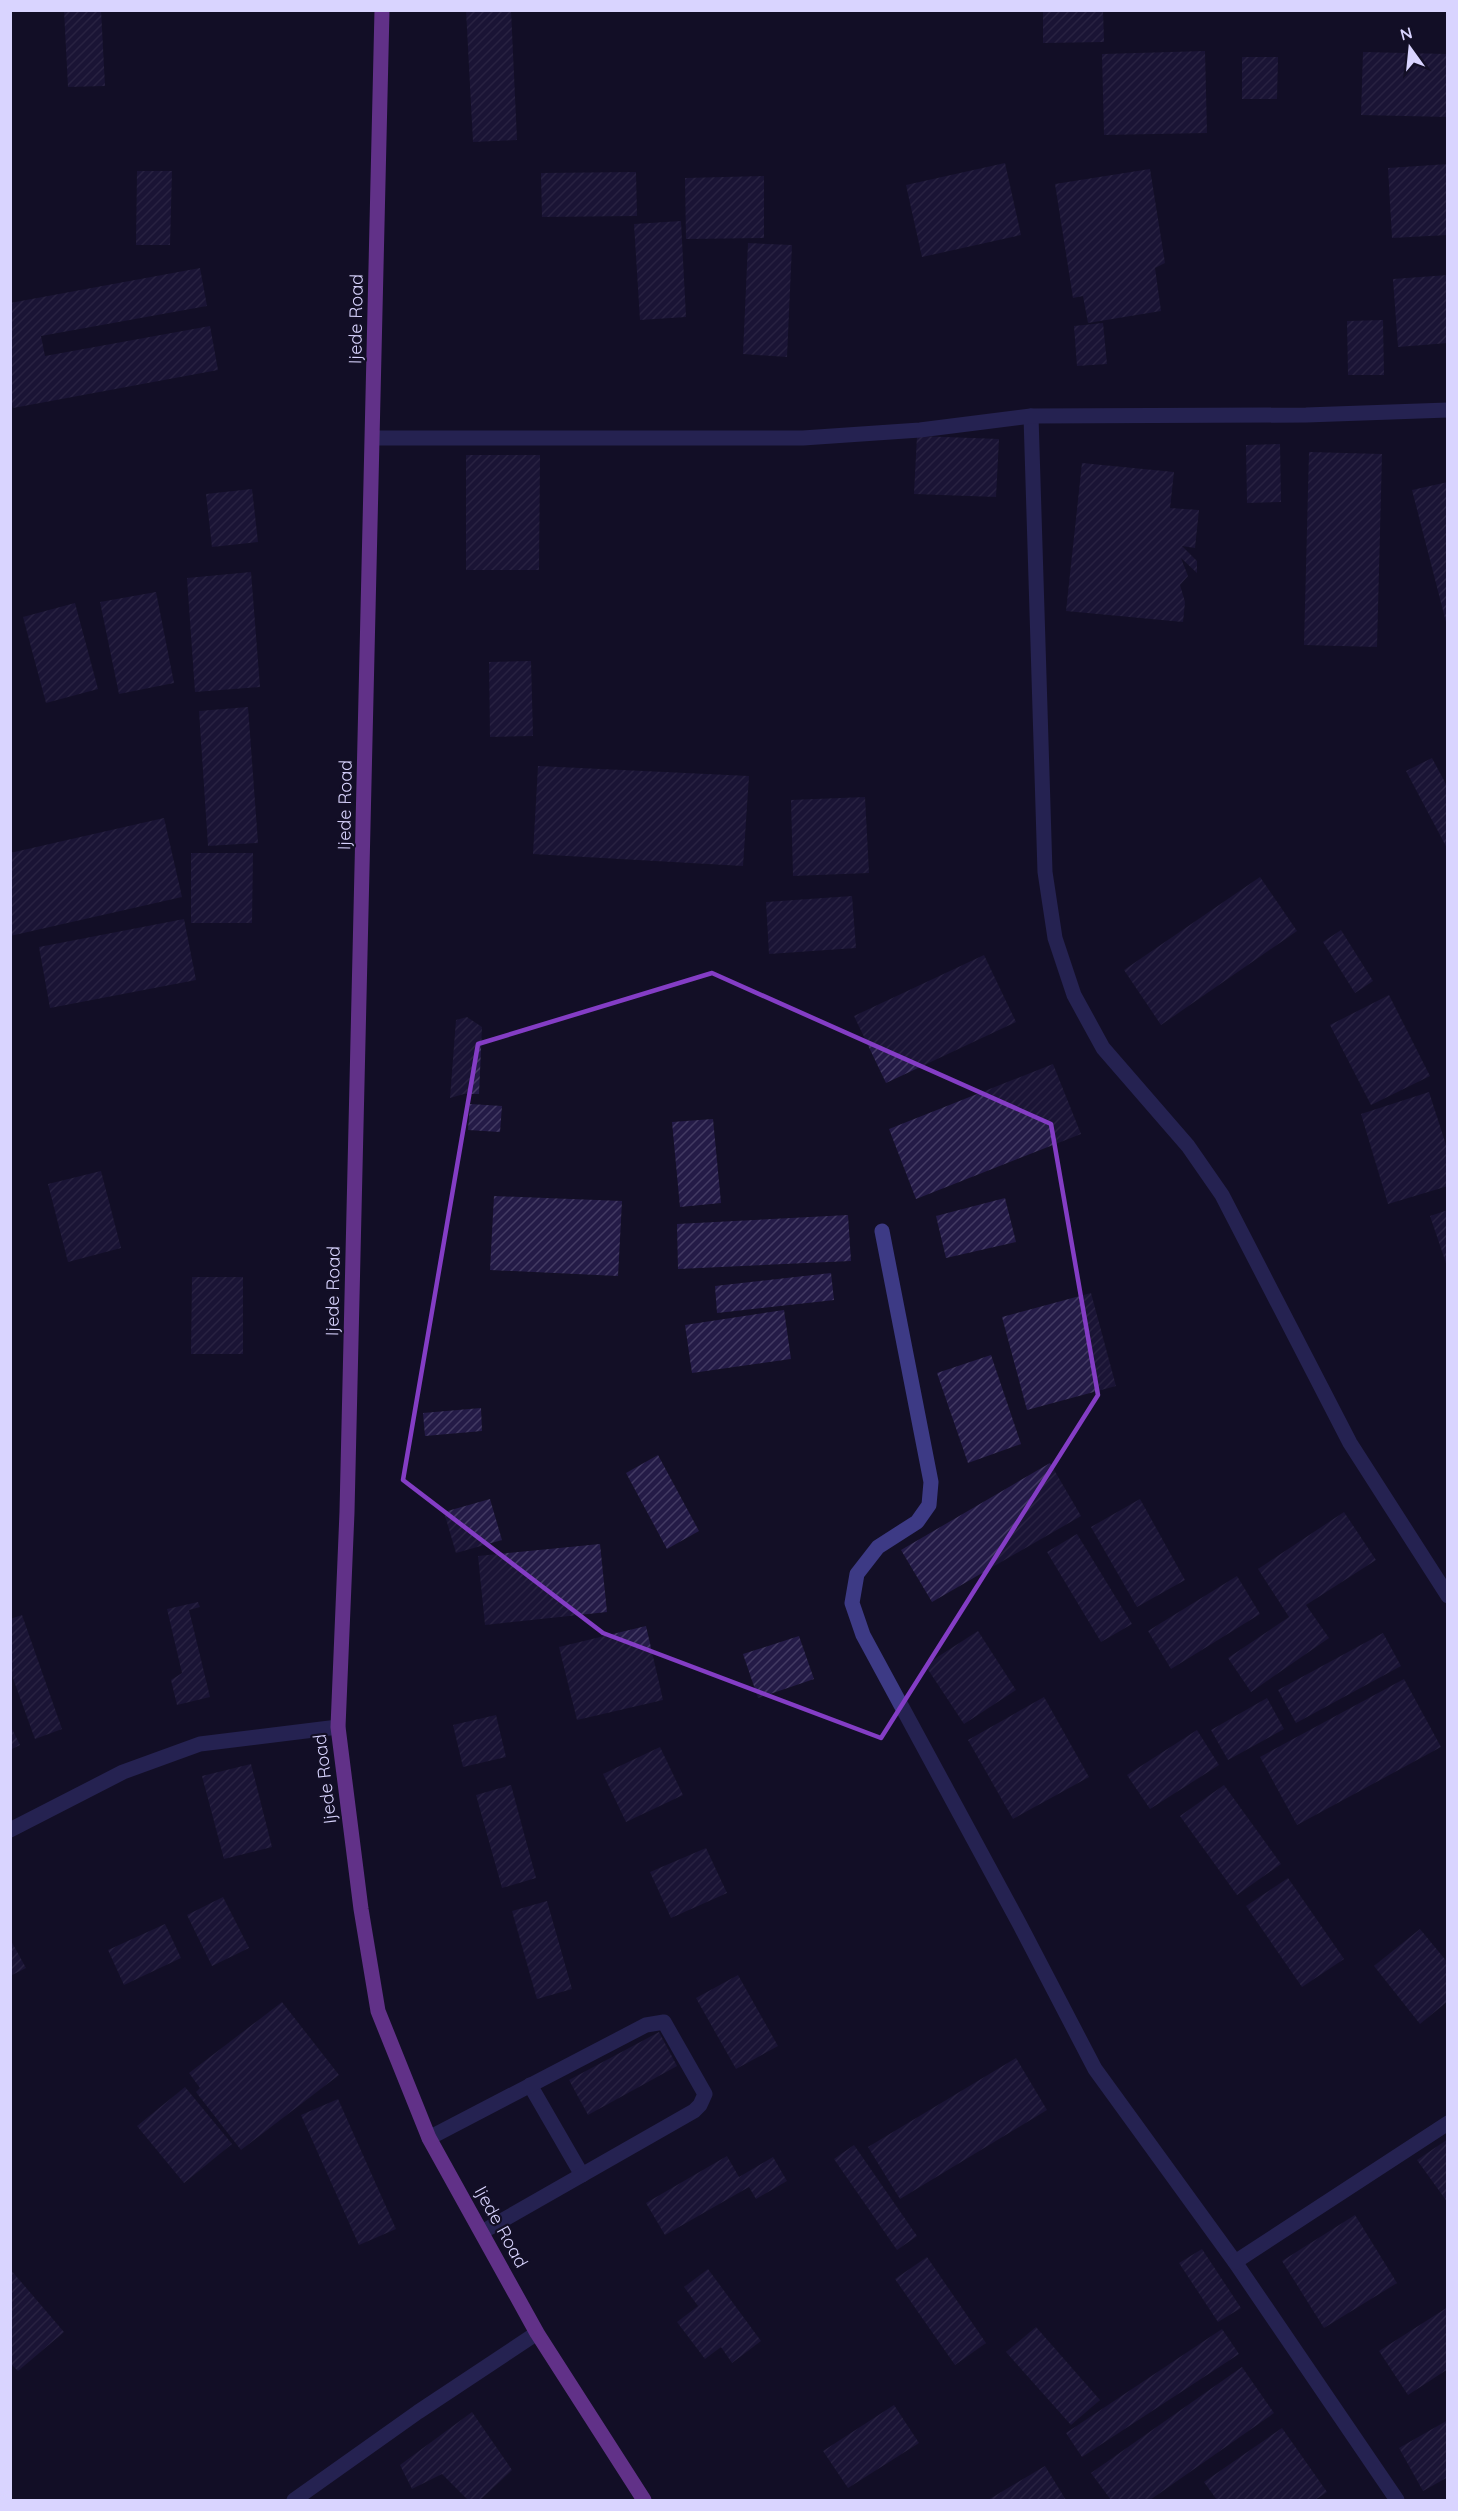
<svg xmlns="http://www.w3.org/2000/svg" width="1458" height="2511" font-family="Quicksand,sans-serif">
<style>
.building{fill:url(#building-hatch)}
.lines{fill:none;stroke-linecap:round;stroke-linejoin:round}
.minor{stroke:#3d3a85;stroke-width:15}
.major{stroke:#c25bff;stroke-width:15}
.marked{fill:none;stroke:#843dc5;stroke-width:4.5;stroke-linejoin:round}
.labels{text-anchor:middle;stroke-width:4.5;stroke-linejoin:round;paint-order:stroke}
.street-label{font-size:18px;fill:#d9d4ff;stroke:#130f26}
</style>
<defs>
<pattern id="building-hatch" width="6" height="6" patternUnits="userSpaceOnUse" patternTransform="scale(1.5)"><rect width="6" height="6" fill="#241b47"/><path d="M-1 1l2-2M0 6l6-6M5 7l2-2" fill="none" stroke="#433b63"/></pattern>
</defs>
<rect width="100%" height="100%" fill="#130f26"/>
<g class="building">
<polygon points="64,10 101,10 105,86 68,87"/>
<polygon points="466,10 511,10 517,140 473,142"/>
<polygon points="1043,10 1103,10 1104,42 1043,43"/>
<polygon points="1205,51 1207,133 1104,135 1102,54"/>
<polygon points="1363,52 1448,54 1448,117 1361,115"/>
<polygon points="1242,57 1278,57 1277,99 1242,99"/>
<polygon points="1005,163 1021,235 922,257 906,185"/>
<polygon points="1448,164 1448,235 1392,238 1388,168"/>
<polygon points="1150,169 1165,263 1155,268 1161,311 1088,323 1083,296 1073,298 1055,184"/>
<polygon points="137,171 172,171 170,245 136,245"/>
<polygon points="636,172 637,216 542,217 541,173"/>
<polygon points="764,176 764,238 686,239 685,178"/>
<polygon points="681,221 686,317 640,320 634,224"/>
<polygon points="748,243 792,245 787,357 743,354"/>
<polygon points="200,268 207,306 41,336 45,356 210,326 218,370 13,408 10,397 10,303"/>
<polygon points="1448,275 1448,343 1398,347 1393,279"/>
<polygon points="1383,320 1384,375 1348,375 1347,321"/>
<polygon points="1103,323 1107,364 1077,366 1074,326"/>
<polygon points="917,436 999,439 996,497 914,494"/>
<polygon points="1280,444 1281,502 1247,503 1246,445"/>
<polygon points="1309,452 1382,454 1377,647 1304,645"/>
<polygon points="466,455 540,455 539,570 466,570"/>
<polygon points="1082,463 1174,472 1170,508 1199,510 1195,548 1182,546 1197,561 1197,573 1181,558 1188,576 1180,585 1185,602 1183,622 1066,611"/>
<polygon points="1448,482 1448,626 1447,626 1412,490"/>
<polygon points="252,489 258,542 212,547 206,494"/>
<polygon points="251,572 260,687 195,692 187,578"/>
<polygon points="156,592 174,683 119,694 100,602"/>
<polygon points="75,603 98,689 46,703 23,617"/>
<polygon points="531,661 533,736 490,737 489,662"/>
<polygon points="248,707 258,843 208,846 199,711"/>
<polygon points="1432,758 1448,788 1448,850 1406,771"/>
<polygon points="538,766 749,776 743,866 533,854"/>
<polygon points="865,797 869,873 793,876 791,800"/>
<polygon points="164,818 182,897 10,936 10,853"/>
<polygon points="191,853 253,853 252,923 191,923"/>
<polygon points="1260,877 1297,931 1161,1025 1124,970"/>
<polygon points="852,896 856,948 769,954 766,902"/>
<polygon points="184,919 196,980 50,1008 39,947"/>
<polygon points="1341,930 1373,981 1355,993 1323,942"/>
<polygon points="984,955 1016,1022 886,1083 854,1016"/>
<polygon points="1389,995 1430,1076 1371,1105 1330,1025"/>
<polygon points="467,1017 482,1027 479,1094 464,1094 450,1098 456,1020"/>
<polygon points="1053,1064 1081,1134 916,1199 889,1129"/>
<polygon points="1429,1092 1448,1151 1448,1186 1388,1204 1361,1114"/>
<polygon points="470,1104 502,1106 500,1132 468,1130"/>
<polygon points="713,1119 721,1203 680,1207 672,1122"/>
<polygon points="101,1171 121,1248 68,1262 48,1184"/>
<polygon points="494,1196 622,1201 618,1276 490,1270"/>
<polygon points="1005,1198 1016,1242 946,1258 936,1216"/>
<polygon points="1448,1210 1448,1266 1447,1266 1430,1216"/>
<polygon points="848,1215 851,1261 678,1269 677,1224"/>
<polygon points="831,1273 834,1300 717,1313 715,1286"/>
<polygon points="192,1277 243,1277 243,1354 191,1354"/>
<polygon points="1091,1293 1116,1386 1027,1410 1002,1317"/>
<polygon points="784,1310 791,1359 692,1373 685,1325"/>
<polygon points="991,1355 1021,1444 968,1463 937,1373"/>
<polygon points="481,1408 482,1431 425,1436 423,1413"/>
<polygon points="658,1455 699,1531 667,1549 626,1473"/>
<polygon points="1050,1463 1081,1516 932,1602 901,1550"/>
<polygon points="490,1499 502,1540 456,1553 444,1512"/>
<polygon points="1140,1499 1185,1580 1137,1607 1091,1527"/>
<polygon points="1344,1512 1376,1560 1306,1605 1329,1638 1251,1692 1228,1658 1289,1617 1258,1569"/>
<polygon points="1077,1534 1132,1624 1101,1642 1047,1552"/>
<polygon points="600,1544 607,1612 485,1625 478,1556"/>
<polygon points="1237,1576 1260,1614 1171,1669 1148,1631"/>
<polygon points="198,1602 200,1607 189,1610 210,1697 177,1705 171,1680 182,1673 167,1609"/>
<polygon points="22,1615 62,1729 35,1739 10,1670 10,1619"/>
<polygon points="646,1626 663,1700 577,1720 559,1647"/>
<polygon points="978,1631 1016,1690 964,1724 925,1665"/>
<polygon points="1383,1633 1401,1666 1296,1723 1278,1690"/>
<polygon points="799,1636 814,1679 758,1698 743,1654"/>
<polygon points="1404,1679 1441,1747 1297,1825 1260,1757"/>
<polygon points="1044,1697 1089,1777 1013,1819 968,1740"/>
<polygon points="1267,1698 1284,1729 1228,1760 1211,1730"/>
<polygon points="496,1715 506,1757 463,1767 453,1725"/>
<polygon points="10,1725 20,1745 10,1750"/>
<polygon points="1197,1730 1219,1765 1150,1809 1127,1775"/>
<polygon points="660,1747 683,1795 626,1822 603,1774"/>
<polygon points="251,1764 272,1847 224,1859 202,1776"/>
<polygon points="511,1785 536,1878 502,1888 476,1795"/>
<polygon points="1224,1785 1281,1864 1237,1895 1180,1816"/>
<polygon points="706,1848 727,1893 671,1918 650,1872"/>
<polygon points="1288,1878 1344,1959 1302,1987 1246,1906"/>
<polygon points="223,1897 249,1948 212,1966 187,1915"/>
<polygon points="547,1901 572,1989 537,1999 512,1911"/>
<polygon points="165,1924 181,1958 124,1985 108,1950"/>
<polygon points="1420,1929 1448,1963 1448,2001 1420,2024 1374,1966"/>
<polygon points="10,1939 26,1968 10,1976"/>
<polygon points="738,1975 778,2046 736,2069 696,1998"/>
<polygon points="282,2002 339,2075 241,2150 196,2092 200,2088 189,2073"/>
<polygon points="659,2032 677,2066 588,2115 569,2080"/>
<polygon points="1016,2058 1047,2110 900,2199 868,2147"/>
<polygon points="185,2087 232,2144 184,2183 137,2126"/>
<polygon points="338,2099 396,2229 359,2245 301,2115"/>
<polygon points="1448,2139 1448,2203 1417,2160"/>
<polygon points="854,2145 917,2236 897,2250 834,2159"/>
<polygon points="727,2156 739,2177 773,2157 787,2181 756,2199 749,2187 665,2235 646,2203"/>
<polygon points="1355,2215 1397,2283 1324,2328 1282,2261"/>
<polygon points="1202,2249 1241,2308 1218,2322 1179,2263"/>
<polygon points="927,2257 986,2343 955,2365 895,2279"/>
<polygon points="10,2269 64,2332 18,2371 10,2363"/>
<polygon points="708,2269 761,2341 732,2363 721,2347 705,2359 677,2322 698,2306 684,2287"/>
<polygon points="1448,2307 1448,2369 1408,2395 1379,2351"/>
<polygon points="1036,2327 1100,2400 1071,2425 1006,2352"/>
<polygon points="1222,2329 1239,2354 1082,2457 1066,2433"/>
<polygon points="1242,2367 1274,2413 1150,2500 1111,2500 1091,2473"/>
<polygon points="894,2405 919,2443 848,2488 823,2451"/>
<polygon points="472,2412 512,2470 480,2500 468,2500 442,2474 412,2489 400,2465"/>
<polygon points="1448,2420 1448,2477 1423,2491 1399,2448"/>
<polygon points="1282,2428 1327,2492 1315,2500 1217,2500 1204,2482"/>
<polygon points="1045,2466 1066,2500 988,2500"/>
</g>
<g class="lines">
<g class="minor">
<polyline points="1031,416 1045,872 1055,938 1074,995 1103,1048 1188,1146 1222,1195 1350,1443 1448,1596"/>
<polyline points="373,438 803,438 920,430 1031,416 1306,415 1448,410"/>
<polyline points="882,1231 931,1482 929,1505 917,1522 878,1547 857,1574 852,1603 863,1635 1020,1925 1095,2069 1235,2262 1397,2500"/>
<polyline points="10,1830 123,1772 200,1744 338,1727"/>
<polyline points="530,2085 582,2175"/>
<polyline points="429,2138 646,2025 664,2022 705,2094 700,2105 694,2111 482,2232"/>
<polyline points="1235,2262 1448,2123"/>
<polyline points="294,2500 418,2412 537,2333"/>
</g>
<polyline class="major" points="382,10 347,1512 338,1727 361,1909 378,2011 429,2138 537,2333 644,2500"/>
</g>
<path d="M0 0H1458V2511H0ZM712 973 1051 1124 1098 1395 881 1738 603 1633 403 1480 478 1044Z" fill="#130f26" fill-opacity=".55" fill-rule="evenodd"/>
<path class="marked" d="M712 973 1051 1124 1098 1395 881 1738 603 1633 403 1480 478 1044Z"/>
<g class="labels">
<g class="street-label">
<text transform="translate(356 319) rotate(-89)" y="6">Ijede Road</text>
<text transform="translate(345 805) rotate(-89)" y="6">Ijede Road</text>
<text transform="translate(333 1291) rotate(-89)" y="6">Ijede Road</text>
<text transform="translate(325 1779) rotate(-97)" y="6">Ijede Road</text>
<text transform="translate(501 2227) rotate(61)" y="6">Ijede Road</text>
</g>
</g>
<rect width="1458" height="2511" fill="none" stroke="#d9d4ff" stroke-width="24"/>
<g transform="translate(1410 48) rotate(345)" stroke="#130f26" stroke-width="4.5" paint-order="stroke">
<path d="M0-4.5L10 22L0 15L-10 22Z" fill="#d9d4ff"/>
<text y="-9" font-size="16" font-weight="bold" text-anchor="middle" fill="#d9d4ff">N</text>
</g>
</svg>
